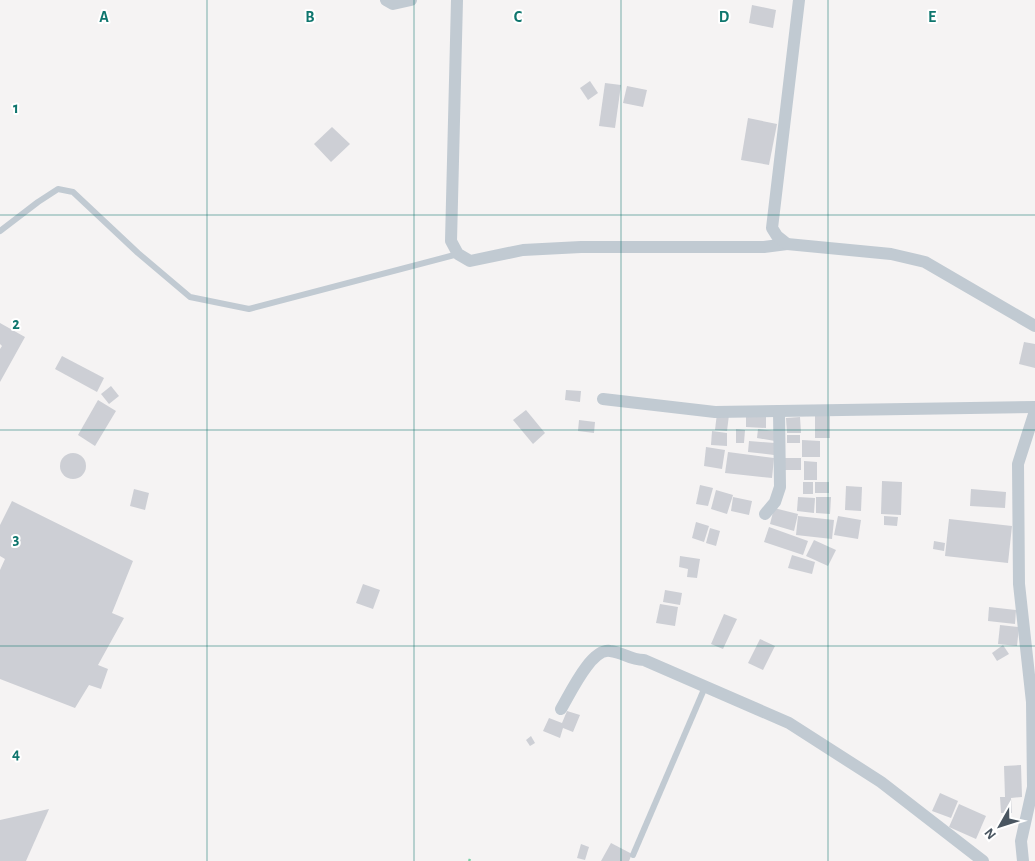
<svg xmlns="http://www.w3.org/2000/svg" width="1035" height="861" font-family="'Alegreya Sans',sans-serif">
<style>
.building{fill:#cdcfd5}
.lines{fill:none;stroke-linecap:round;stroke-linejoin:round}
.path{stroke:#7ad0a6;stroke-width:2.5;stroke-dasharray:4 2.5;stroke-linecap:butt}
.service{stroke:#c1cad2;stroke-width:6}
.minor{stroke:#c1cad2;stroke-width:12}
.grid{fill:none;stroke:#0f766e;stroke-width:1;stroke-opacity:0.55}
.grid-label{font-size:16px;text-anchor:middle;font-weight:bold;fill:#0f766e;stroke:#fff;stroke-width:4;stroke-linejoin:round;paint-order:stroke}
</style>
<rect width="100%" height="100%" fill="#f5f3f3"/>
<g class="building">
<polygon points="752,5 776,10 773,28 749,23"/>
<polygon points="590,81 598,93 588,100 580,88"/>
<polygon points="605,83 621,85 615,128 599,126"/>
<polygon points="627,86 647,90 643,107 623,103"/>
<polygon points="748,118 777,124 769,165 741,160"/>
<polygon points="332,127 350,144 331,162 314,144"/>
<polygon points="0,323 25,337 0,382 0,349 2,346 0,344"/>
<polygon points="1024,342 1035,344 1035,368 1019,364"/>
<polygon points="62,356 104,378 97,392 55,369"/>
<polygon points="111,386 119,396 109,404 101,394"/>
<polygon points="566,390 581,391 580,402 565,400"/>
<polygon points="98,400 116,411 95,446 78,435"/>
<polygon points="526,410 545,433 533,444 513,420"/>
<polygon points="717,413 729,415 727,431 715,430"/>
<polygon points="746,415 766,416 766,428 746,427"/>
<rect x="815" y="416" width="15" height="22"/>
<polygon points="800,417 801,433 787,433 786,418"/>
<polygon points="579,420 595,422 594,433 578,431"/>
<polygon points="736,429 745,430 744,443 736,443"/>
<polygon points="758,429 776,431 775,441 757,438"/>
<polygon points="712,431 727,433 727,446 711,445"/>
<rect x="787" y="435" width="13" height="8"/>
<polygon points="802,440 820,441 820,457 802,457"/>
<polygon points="749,441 775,443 774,455 748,452"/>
<polygon points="706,447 725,450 722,469 704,466"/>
<polygon points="728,452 774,458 772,478 725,473"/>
<circle cx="73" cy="466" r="13"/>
<rect x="784" y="458" width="17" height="12"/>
<polygon points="804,461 817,462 817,480 804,480"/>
<polygon points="882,481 902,482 901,515 881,514"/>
<rect x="803" y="482" width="10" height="12"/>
<rect x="815" y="482" width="14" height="11"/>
<polygon points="700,485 713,488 708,506 696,504"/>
<polygon points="846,486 862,487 861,511 845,510"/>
<polygon points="134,489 149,493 145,510 130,506"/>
<polygon points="971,489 1006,492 1005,508 970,506"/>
<polygon points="716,490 733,495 727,514 711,509"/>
<polygon points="733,497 752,501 749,515 731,511"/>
<polygon points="798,497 815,498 814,513 797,511"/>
<polygon points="816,497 831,497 830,514 816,513"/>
<polygon points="12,501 133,561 112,613 124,618 98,665 108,669 101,689 89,685 75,708 0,679 0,570 5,559 0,556 0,525"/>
<polygon points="774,508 798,514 794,531 770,524"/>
<polygon points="798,516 834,520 832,539 796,535"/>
<polygon points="838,516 861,520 858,539 834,535"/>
<polygon points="884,516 898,517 897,526 884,525"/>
<polygon points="949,519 1012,526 1008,563 945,556"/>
<polygon points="696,522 709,526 704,542 692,538"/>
<polygon points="769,527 808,541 803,555 764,542"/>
<polygon points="710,528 720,531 716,546 706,543"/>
<polygon points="814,540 836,550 828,566 806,556"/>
<polygon points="934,541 945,543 944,551 933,549"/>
<polygon points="792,555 815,562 812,574 788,568"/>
<polygon points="680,556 700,559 697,578 687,577 688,569 679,567"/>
<polygon points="363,584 380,590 373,609 356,603"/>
<polygon points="665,590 682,593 680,605 663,602"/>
<polygon points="660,604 678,607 675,626 656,623"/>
<polygon points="989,607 1016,610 1015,624 988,621"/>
<polygon points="724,614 737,619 723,649 711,644"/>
<polygon points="1000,625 1019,627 1017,646 998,644"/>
<polygon points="760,639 775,646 763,670 748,663"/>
<polygon points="1003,645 1009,654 997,661 992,653"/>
<polygon points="567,711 580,715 573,732 563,728 560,738 543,731 549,718 562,723"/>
<polygon points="531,736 535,743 530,746 526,740"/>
<polygon points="1021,765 1022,797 1011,798 1012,813 1001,813 1000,797 1005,797 1004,766"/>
<polygon points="940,793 958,801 951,818 932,811"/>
<polygon points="959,804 986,816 976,839 949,827"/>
<polygon points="49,809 26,861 0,861 0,820"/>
<polygon points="611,843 632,854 629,861 601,861"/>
<polygon points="581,844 589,847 585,860 577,858"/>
</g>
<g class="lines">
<polyline class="path" points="469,861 470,859"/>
<g class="service">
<polyline points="0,231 38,202 58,189 73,192 138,253 190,297 249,309 458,254"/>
<polyline points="633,855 705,687"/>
</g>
<g class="minor">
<polyline points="386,0 393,4 411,0"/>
<polyline points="457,0 451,241 458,254 470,261 523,250 581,247 764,247 787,244"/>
<polyline points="799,0 772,228 777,236 787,244 891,254 925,262 1035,326"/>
<polyline points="603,399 715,412 1035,407"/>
<polyline points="765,514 775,502 780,487 779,411"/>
<path d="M561 709C570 694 591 648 610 651 623 652 629 660 644 660L789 723 881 782 983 861"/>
<polyline points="1023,861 1021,841 1033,787 1032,702 1019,584 1018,464 1035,411"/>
</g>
</g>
<path class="grid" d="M207 0V861M414 0V861M621 0V861M828 0V861M0 215H1035M0 430H1035M0 646H1035"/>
<g class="grid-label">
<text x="104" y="22">A</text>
<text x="310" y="22">B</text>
<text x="518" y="22">C</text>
<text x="724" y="22">D</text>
<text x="932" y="22">E</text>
<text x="16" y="113">1</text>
<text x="16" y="329">2</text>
<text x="16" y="544">3</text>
<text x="16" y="759">4</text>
</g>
<g transform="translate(1000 826) rotate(231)" stroke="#ffffff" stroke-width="4" paint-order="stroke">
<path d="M0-4L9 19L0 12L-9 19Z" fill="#4a5661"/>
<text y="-8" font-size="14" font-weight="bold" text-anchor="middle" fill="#4a5661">N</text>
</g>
</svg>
